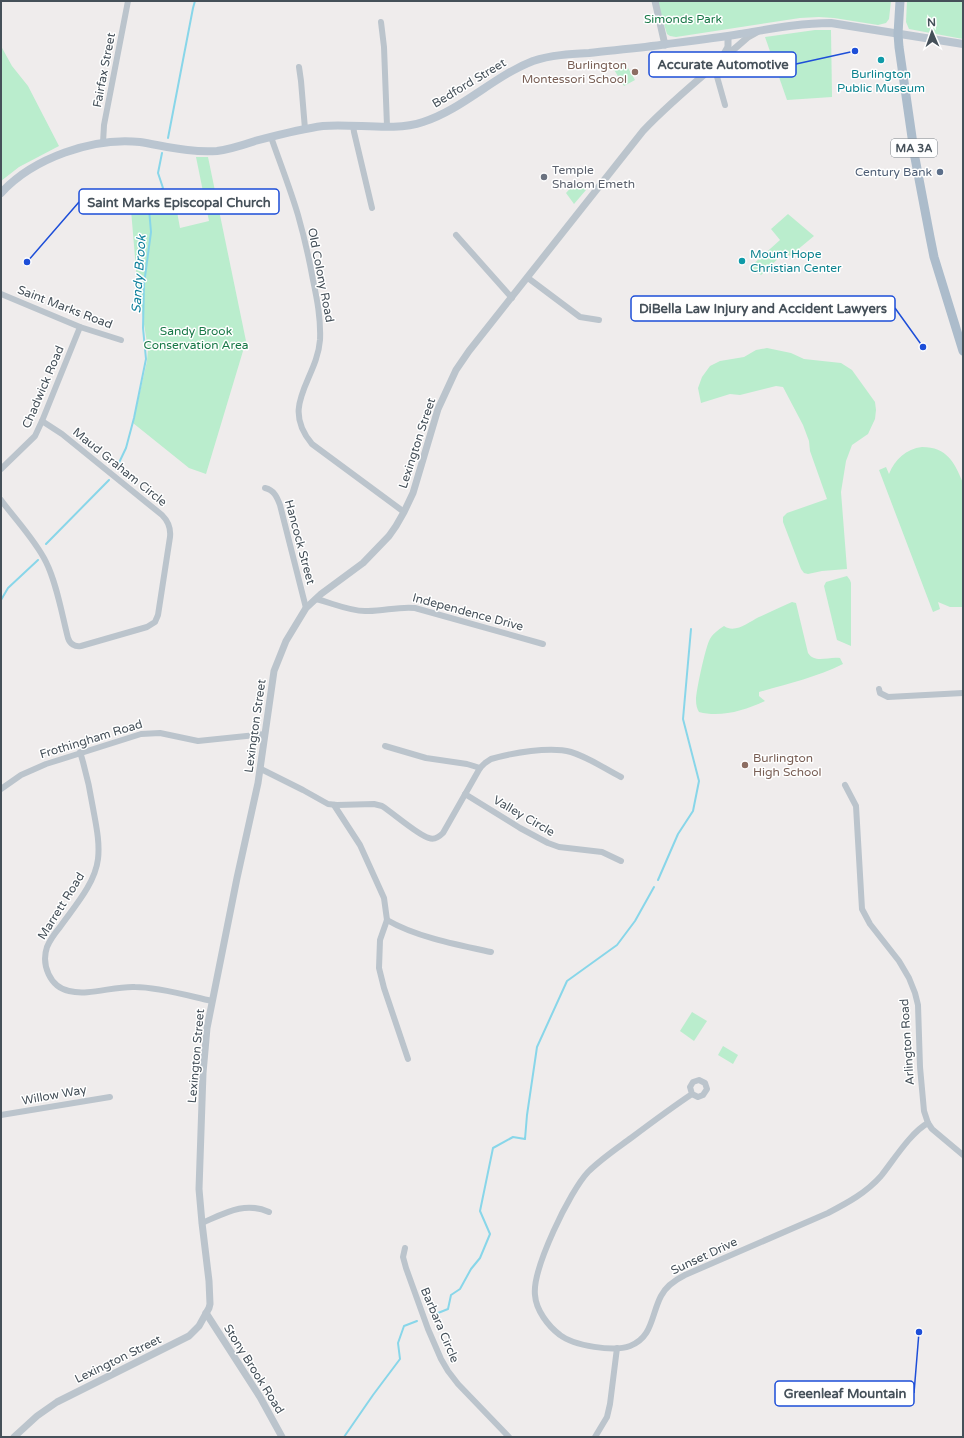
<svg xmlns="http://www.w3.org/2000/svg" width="964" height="1438" font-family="'Varela Round',sans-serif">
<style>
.green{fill:#baedcd}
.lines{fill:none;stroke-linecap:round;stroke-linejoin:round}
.stream{stroke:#88d6e9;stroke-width:2}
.minor{stroke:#bbc4cc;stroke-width:6}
.tertiary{stroke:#bbc4cc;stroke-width:7}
.secondary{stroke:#bac5d0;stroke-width:8}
.primary{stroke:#acbccb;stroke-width:9}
.culture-dot{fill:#0f9aa8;stroke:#fff;stroke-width:1.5}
.education-dot{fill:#8d6e63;stroke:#fff;stroke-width:1.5}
.service-dot{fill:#5c6f8a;stroke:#fff;stroke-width:1.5}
.worship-dot{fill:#6b7280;stroke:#fff;stroke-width:1.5}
.labels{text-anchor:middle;stroke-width:3;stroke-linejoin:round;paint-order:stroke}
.shield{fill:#fff;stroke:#7d848b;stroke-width:1}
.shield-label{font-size:11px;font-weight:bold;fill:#455059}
.park-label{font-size:12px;fill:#187847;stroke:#fff}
.education-label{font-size:12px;fill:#785e54;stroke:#fff;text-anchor:end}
.street-label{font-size:12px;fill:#455059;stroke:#fff}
.culture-label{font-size:12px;fill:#0d838f;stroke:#fff}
.worship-label{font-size:12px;fill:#5b616d;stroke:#fff;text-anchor:start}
.service-label{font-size:12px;fill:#4e5e75;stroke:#fff;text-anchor:end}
.water-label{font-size:13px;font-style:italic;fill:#0f809c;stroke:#fff}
.leader{fill:none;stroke:#1d4ed8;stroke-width:1.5}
.callout-dot{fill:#1d4ed8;stroke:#fff;stroke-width:1.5}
.callout{fill:#fff;stroke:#1d4ed8;stroke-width:1.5}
.callout-label{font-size:13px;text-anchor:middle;font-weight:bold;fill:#455059}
</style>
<rect width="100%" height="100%" fill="#efecec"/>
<g class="green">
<polygon points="657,1 891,1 889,19 886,23 878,25 834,18 819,17 800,18 676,37 670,36 667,34"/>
<polygon points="907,1 963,1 963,39 909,29 906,22"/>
<polygon points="815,30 831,30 832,97 787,100 765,37"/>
<polygon points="1,46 12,66 28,86 59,146 19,167 1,181"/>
<polygon points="624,61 635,80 624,86 613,68"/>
<polygon points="196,157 208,157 246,341 206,474 189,468 133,423 147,361 148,349 137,281 130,198 173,190 180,228 209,221"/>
<polygon points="577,181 586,190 574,204 566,193"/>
<polygon points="788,214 814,236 790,256 785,252 761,275 750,267 780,240 771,229"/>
<polygon points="767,348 791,353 804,359 841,363 852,370 875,402 876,410 875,419 868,434 852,445 846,461 841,492 847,569 822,571 808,574 804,573 801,569 783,522 783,517 787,513 827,499 810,451 809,441 803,425 783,387 776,386 740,395 730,394 701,403 698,388 702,377 710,366 720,361 744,357 756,350"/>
<path d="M922 447C947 447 955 463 963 483V607H950L938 602 940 609 933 612 879 470 886 467 889 474C895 459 906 449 922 447Z"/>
<polygon points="847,576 850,580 851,583 851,646 837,640 824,586 826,582"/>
<path d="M792 602 796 603 808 653C815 664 829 656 840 658L843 664C817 677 787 684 759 692V696L765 701C745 710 721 718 699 712 697 709 696 705 696 700 696 691 705 650 709 641 712 634 718 630 724 626 735 634 749 622 759 617 770 612 781 607 792 602Z"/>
<polygon points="692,1012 707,1021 694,1041 680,1031"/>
<polygon points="723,1046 738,1055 733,1064 718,1055"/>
</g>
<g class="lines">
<g class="stream">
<polyline points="168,138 193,8 195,1"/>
<polyline points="116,469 126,448 134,418 146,359 143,328 144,284 151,232 149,209 151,198 163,188 158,173 162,153"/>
<polyline points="46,544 109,480"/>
<polyline points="1,600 8,588 38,560"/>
<polyline points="658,880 678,834 693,811 699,781 683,719 691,629"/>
<polyline points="433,1315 448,1309 451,1295 460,1289 471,1269 480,1258 490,1234 480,1211 493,1148 513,1137 525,1139 527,1115 537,1047 567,981 617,945 635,921 654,887"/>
<polyline points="344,1437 373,1395 400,1359 398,1343 404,1326 417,1321"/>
</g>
<g class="minor">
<polyline points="381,22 384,47 387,126"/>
<polyline points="714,66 725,105"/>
<polyline points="299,67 301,81 305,129"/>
<polyline points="353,125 354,132 372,208"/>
<path d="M271 137C280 163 290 188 298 215 304 236 309 258 313 280 317 299 321 319 320 340 317 380 279 405 312 444L404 512"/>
<polyline points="103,143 104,125 128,1"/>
<polyline points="456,235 512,298"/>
<polyline points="528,278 580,317 599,320"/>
<polyline points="1,294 80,327 121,340"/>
<polyline points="1,469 35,436 42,421 80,327"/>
<path d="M265 488C274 490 277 497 280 505L306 608"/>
<path d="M1 500C15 519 36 541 46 562 57 584 62 615 68 638 70 644 75 647 81 646L147 627 155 622 158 615 170 537C171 528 168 521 162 515L62 434 42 421"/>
<path d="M316 599C332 603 349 611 365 611 382 612 398 606 415 608L543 644"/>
<polyline points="879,689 880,693 888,697 963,693"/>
<polyline points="385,746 426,758 467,764 480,768"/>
<path d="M80 752C86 771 90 789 93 808 96 825 100 842 98 859 95 884 74 907 60 927 55 933 50 940 47 947 41 965 50 987 69 991 89 996 114 986 135 987 159 987 189 996 212 1001"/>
<path d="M261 769 303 790 328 804 337 805 374 804 382 806C393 813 419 836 429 838 434 840 439 837 443 833L480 768 485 763 491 759C512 753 550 746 571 752 588 757 605 769 621 777"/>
<polyline points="845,785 856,806 862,909 870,924 899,961 909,978 915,993 918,1005 920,1067 924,1111 928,1123 932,1129 963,1155"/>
<polyline points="1,789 21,775 46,764 141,734 160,733 198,741 265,734"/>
<polyline points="465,794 520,828 548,843 559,847 602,852 621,861"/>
<polyline points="334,805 360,845 384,898 387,920 380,940 379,968 384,988 408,1059"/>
<path d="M387 920C416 937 458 945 491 952"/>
<path d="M692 1094 698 1097 703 1095 707 1089 705 1083 699 1080 693 1082 690 1087 692 1094C671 1108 651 1123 631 1138 616 1149 601 1159 588 1172 570 1191 532 1269 535 1295 536 1310 548 1326 560 1335 574 1346 614 1352 630 1346 653 1337 651 1315 661 1296 666 1286 675 1280 685 1275L828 1213C847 1203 866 1193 881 1176 893 1161 911 1132 928 1123"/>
<polyline points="1,1115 110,1097"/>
<path d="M202 1223C225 1213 245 1201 269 1212"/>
<polyline points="405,1248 403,1257 406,1268 428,1329 441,1359 448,1371 458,1384 509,1437"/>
<polyline points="595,1437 607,1417 610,1404 617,1348"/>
</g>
<g class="tertiary">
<polyline points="655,1 665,45"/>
<polyline points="723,56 728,47 728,36"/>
<polyline points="206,1313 260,1397 282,1437"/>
<path d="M14 1437 37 1416 57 1402 189 1336 199 1326 209 1308 210 1304 209 1281 202 1223 199 1189 203 1073 207 1028 237 878 258 783 274 671 286 641 306 608 321 594 363 563 389 536 396 526 404 512 413 493 438 409 456 370 469 351 643 131C675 97 713 68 748 37L757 32"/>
</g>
<path class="secondary" d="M1 193C33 158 93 137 140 142 165 146 191 153 217 151 231 149 243 145 255 141 278 135 300 129 323 126 354 123 394 132 423 122 463 109 494 76 533 61 551 55 570 54 589 53 615 50 641 48 667 44 691 41 716 38 740 34 770 29 800 23 831 23L963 44"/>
<polyline class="primary" points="900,1 898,34 899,47 915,158 930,237 934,257 963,351"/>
</g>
<g class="culture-dot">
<circle cx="881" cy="60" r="4"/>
<circle cx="742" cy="261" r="4"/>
</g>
<g class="education-dot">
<circle cx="635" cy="72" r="4"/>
<circle cx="745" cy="765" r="4"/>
</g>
<circle class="service-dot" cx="940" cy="172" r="4"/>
<circle class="worship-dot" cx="544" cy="177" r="4"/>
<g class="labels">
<rect class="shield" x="891" y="139" width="46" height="18" rx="3"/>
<g class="shield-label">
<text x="914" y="152">MA 3A</text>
</g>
<g class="park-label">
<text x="683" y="23">Simonds Park</text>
<text x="196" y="335">Sandy Brook<tspan x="196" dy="14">Conservation Area</tspan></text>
</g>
<g class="education-label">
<text x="627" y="69">Burlington<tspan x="627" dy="14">Montessori School</tspan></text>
<text x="753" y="762" text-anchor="start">Burlington<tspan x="753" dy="14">High School</tspan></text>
</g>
<g class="street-label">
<text transform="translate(104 70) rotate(-79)" y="4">Fairfax Street</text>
<text transform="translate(469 83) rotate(-31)" y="4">Bedford Street</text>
<text transform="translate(321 275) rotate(79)" y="4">Old Colony Road</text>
<text transform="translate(65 307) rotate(21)" y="4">Saint Marks Road</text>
<text transform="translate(43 387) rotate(-67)" y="4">Chadwick Road</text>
<text transform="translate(417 443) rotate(-72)" y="4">Lexington Street</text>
<text transform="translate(120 467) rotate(39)" y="4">Maud Graham Circle</text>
<text transform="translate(300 542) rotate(75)" y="4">Hancock Street</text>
<text transform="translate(468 612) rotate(15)" y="4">Independence Drive</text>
<text transform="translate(255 726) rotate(-82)" y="4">Lexington Street</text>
<text transform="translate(91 739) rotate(-17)" y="4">Frothingham Road</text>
<text transform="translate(524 816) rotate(30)" y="4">Valley Circle</text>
<text transform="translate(61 906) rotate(-58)" y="4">Marrett Road</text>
<text transform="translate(907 1042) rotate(-94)" y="4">Arlington Road</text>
<text transform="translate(196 1056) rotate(-85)" y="4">Lexington Street</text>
<text transform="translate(54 1095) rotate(-10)" y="4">Willow Way</text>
<text transform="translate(704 1256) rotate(-25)" y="4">Sunset Drive</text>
<text transform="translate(440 1325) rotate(67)" y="4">Barbara Circle</text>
<text transform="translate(118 1359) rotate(-26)" y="4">Lexington Street</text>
<text transform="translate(254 1369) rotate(58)" y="4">Stony Brook Road</text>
</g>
<g class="culture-label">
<text x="881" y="78">Burlington<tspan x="881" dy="14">Public Museum</tspan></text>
<text x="750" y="258" text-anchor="start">Mount Hope<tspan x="750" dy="14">Christian Center</tspan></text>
</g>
<g class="worship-label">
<text x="552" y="174">Temple<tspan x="552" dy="14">Shalom Emeth</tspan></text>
</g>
<g class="service-label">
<text x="932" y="176">Century Bank</text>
</g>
<g class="water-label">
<text transform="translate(138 274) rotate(-86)" y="5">Sandy Brook</text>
</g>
</g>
<path class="leader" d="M855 51L796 64M27 262L79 202M923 347L895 308M919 1332L914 1393"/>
<g class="callout-dot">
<circle cx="855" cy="51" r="4"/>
<circle cx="27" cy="262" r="4"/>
<circle cx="923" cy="347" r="4"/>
<circle cx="919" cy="1332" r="4"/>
</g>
<g class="callout">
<rect x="649" y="52" width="147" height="25" rx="4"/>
<rect x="79" y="189" width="200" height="25" rx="4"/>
<rect x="631" y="296" width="264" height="25" rx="4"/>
<rect x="775" y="1381" width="139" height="25" rx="4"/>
</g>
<g class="callout-label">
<text x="723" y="69">Accurate Automotive</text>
<text x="179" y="207">Saint Marks Episcopal Church</text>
<text x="763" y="313">DiBella Law Injury and Accident Lawyers</text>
<text x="845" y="1398">Greenleaf Mountain</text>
</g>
<rect width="964" height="1438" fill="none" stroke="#455059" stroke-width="4"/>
<g transform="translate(932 32) rotate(358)" stroke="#ffffff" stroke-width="3" paint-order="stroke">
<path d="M0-3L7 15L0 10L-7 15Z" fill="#455059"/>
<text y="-6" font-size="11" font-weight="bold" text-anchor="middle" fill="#455059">N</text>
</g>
</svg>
